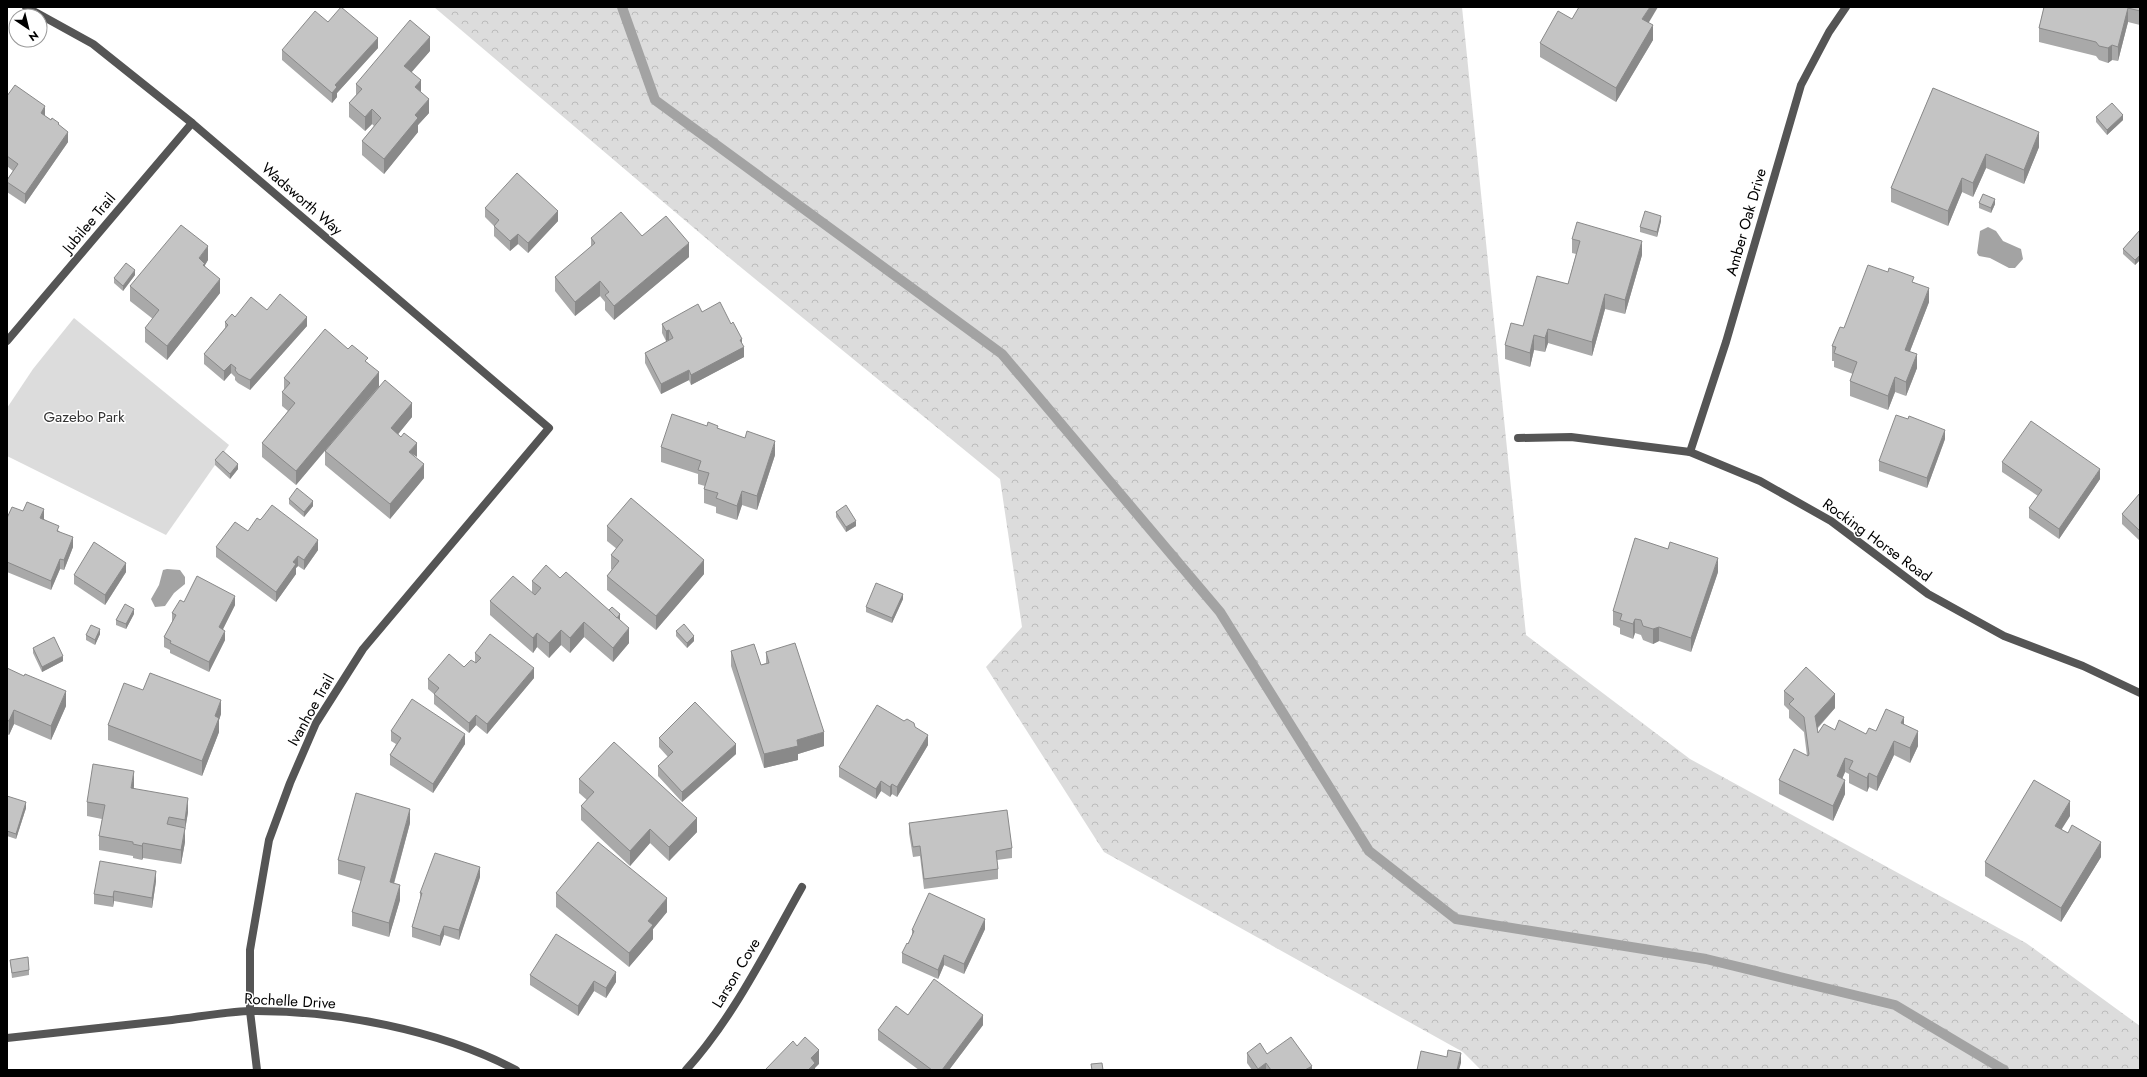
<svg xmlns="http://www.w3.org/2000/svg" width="2147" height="1077" font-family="Jost,sans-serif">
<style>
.forest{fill:url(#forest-crowns)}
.green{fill:#dcdcdc}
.water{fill:#a3a3a3}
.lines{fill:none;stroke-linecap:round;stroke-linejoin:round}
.stream{stroke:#a3a3a3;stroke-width:10}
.street{stroke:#555;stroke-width:8}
.wall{fill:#a9a9a9}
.shaded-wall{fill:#898989}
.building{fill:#c4c4c4;stroke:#898989}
.labels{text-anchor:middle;stroke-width:3;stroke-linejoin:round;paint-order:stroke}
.street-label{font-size:15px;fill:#000;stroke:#fff}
.park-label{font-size:15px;fill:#333;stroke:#fff}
</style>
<defs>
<pattern id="forest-crowns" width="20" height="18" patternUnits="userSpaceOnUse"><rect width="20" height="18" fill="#dcdcdc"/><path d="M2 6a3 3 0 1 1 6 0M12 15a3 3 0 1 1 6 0" fill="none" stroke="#bbb"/></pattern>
</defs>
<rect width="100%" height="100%" fill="#fff"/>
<polygon class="forest" points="434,7 1462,7 1526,635 1690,759 2026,943 2140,1026 2140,1070 1481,1070 1463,1052 1104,852 986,667 1022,627 1000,479 721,251"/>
<polygon class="green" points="74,318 229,445 166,535 7,456 7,408 33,369"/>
<g class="water">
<polygon points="1988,227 1996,231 2003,241 2021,249 2023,259 2015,268 2009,268 1990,258 1979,256 1977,253 1980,231"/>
<polygon points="167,569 180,570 185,577 185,584 174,593 165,606 155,607 151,599 159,585 163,570"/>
</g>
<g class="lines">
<polyline class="stream" points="622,7 655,100 1002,354 1220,612 1369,851 1456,919 1706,959 1895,1005 2004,1070"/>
<g class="street">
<polyline points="26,7 93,44 192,123 549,428 363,649 316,723 290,783 269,840 250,950 250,1011 257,1070"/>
<polyline points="7,341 192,123"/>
<polyline points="1518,438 1571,437 1690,452 1760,481 1831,521 1928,594 2004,636 2083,666 2140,693"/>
<polyline points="1690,452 1726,342 1801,85 1829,32 1846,7"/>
<path d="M7 1038C62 1032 117 1026 172 1020 198 1017 224 1012 250 1011 335 1010 441 1030 516 1070"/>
<path d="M686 1070C734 1017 767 949 802 887"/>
</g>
</g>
<g class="wall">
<polygon points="2044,7 2140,7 2140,25 2128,22 2118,61 2112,60 2108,63 2099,60 2096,56 2039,42 2039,28"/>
<polygon points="1572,19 1649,23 1653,40 1616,102 1540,57 1540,43"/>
<polygon points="328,22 378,48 337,93 337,97 332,103 282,60 282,50"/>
<polygon points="430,51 411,72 421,92 429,113 418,125 418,132 384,174 362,155 362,141 374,126 372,124 365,131 349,117 349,103 356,95 356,84"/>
<polygon points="1933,88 2039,147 2024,184 1986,168 1973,197 1962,192 1948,226 1891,202 1891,188"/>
<polygon points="7,96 45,116 59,125 68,142 25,204 7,192 7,180 13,171 7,166"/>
<polygon points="2096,117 2123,120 2107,135 2096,122"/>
<polygon points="1979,203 1995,204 1991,213 1979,208"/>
<polygon points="485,208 558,221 528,253 518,244 510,251 494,236 494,226 485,217"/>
<polygon points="1661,221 1657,237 1640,232 1640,227"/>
<polygon points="2140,230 2140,260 2135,265 2123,254 2123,249"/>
<polygon points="642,236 689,257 614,320 605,310 605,302 600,296 575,316 555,291 555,277 591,247 591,238"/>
<polygon points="1572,239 1642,255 1625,314 1605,309 1592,356 1548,343 1545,352 1534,350 1530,367 1505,359 1505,345 1523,326 1568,284 1576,254 1572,253"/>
<polygon points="208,260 205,265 205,266 220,293 167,360 145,342 145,328 153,319 130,301 130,286"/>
<polygon points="135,275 123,291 114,283 114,278"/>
<polygon points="1914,282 1929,302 1910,351 1917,368 1906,396 1895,392 1888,410 1850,396 1850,381 1853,374 1834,367 1834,361 1832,361 1832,346 1844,328"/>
<polygon points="267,310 307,326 250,390 238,383 235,380 235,377 231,373 224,381 204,364 204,354 225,328 225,322 235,317"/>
<polygon points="702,312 742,345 744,357 691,385 689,380 661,394 645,363 645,353 669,340 666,341 662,333 662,324"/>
<polygon points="348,349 368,363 379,386 412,417 398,434 416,458 424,478 390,519 325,465 325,451 357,413 296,485 262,457 262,443 288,411 282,406 282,392 284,390 284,378"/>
<polygon points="707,426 718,429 775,455 757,510 742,505 737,520 716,513 716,507 704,503 704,489 705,486 698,484 698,474 661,462 661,447"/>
<polygon points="1945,439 1927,488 1879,471 1879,461"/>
<polygon points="215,460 238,469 230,479 215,465"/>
<polygon points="2002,462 2100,479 2059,539 2029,518 2029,508 2038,496 2002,472"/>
<polygon points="2140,493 2140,541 2122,524 2122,514"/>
<polygon points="289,499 313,506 304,517 289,504"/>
<polygon points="836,512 856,526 846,532 836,517"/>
<polygon points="7,518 44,519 59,531 73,547 64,570 60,569 51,590 7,572"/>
<polygon points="260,520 318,550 304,570 298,566 296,568 296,574 276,602 216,557 216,547 248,531"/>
<polygon points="607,526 704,574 656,630 607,590 607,576 612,570 611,569 611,555 617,549 607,541"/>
<polygon points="126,572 105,605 74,584 74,575"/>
<polygon points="1718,572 1691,652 1659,641 1653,644 1643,640 1641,635 1635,633 1633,639 1620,634 1620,628 1613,625 1613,611"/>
<polygon points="560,578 619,620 629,643 613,662 584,637 570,653 561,645 549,658 537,647 533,653 490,615 490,601 532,593 532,581"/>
<polygon points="903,599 892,623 866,612 866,607"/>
<polygon points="184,602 235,605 223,629 225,640 209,672 170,653 170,650 164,647 164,637 172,622 172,613"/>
<polygon points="134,614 126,629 116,625 116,620"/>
<polygon points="676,631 694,641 687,648 676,636"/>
<polygon points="100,634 95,645 86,640 86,635"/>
<polygon points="33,648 63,661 42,672 33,653"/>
<polygon points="731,651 761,665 766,663 766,652 824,746 798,754 798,760 764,768 731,666"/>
<polygon points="475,653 534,678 487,734 476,725 469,733 434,704 434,694 428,689 428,679 464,667 475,663"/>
<polygon points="7,668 66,706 51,740 14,724 9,735 7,734"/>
<polygon points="143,690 221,714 219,720 219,732 202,776 108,740 108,725"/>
<polygon points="1784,691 1835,708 1818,728 1818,733 1835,730 1866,734 1876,731 1904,724 1918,746 1910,763 1894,755 1877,791 1869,787 1867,792 1849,783 1849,774 1845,772 1842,779 1845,794 1833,821 1779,794 1779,780 1807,756 1804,732 1789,718 1789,710 1784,705"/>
<polygon points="915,727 928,745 897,797 892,794 890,797 881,791 876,799 839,777 839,767"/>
<polygon points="391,731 465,744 433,793 390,765 390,755 396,744 391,741"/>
<polygon points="659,738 736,754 682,802 658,776 658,766 668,757 659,747"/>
<polygon points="579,779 697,832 669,861 650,843 630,866 581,820 581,806 587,800 579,793"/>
<polygon points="134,786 134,788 188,812 185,830 185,842 181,864 143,858 142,860 133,858 133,856 99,850 99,836 102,819 87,816 87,802"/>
<polygon points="7,796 26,808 16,839 7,836"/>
<polygon points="2070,816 2061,829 2068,833 2101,857 2061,922 1985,876 1985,862"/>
<polygon points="410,823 394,884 400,900 389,937 352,926 352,912 361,881 338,874 338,860"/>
<polygon points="909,823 1012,848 1012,858 997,860 998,869 998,879 924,889 920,856 913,857 909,833"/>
<polygon points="480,877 459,940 444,935 440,946 412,937 412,927 420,899 420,893"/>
<polygon points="156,881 152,908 114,901 113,907 94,904 94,894"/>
<polygon points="556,893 667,912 653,929 653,939 629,967 556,907"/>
<polygon points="985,929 964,974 944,965 938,979 902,963 902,953 908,944 912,935 912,930"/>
<polygon points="10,960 29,970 29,975 12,978"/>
<polygon points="530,975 616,982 606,998 594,991 578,1016 530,985"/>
<polygon points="908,1015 983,1025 949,1070 919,1070 878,1040 878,1030"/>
<polygon points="1247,1053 1267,1054 1312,1070 1252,1070 1247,1063"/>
</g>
<g class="shaded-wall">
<polygon points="1650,7 1658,7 1642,34 1642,19"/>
<polygon points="2128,8 2128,22 2118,61 2118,47"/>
<polygon points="1653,25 1653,40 1616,102 1616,88"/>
<polygon points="430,37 430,51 404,81 404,66"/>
<polygon points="378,38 378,48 337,93 337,97 332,103 332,93 335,85"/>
<polygon points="2112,45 2112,60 2108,63 2108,48"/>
<polygon points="421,80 421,95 415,87"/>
<polygon points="429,99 429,113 418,125 418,132 384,174 384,159 415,115"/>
<polygon points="45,106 45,116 41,123 41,113"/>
<polygon points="372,109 372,124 365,131 365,117"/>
<polygon points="2123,115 2123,120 2107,135 2107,130"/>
<polygon points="68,132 68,142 25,204 25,194"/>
<polygon points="2039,132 2039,147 2024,184 2024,170"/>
<polygon points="1986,154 1986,168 1973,197 1973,183"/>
<polygon points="1962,178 1962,192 1948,226 1948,211"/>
<polygon points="1995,199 1995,204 1991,213 1991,208"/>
<polygon points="558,211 558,221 528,253 528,243"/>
<polygon points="1661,216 1661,221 1657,237 1657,232"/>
<polygon points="518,234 518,244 510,251 510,241"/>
<polygon points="1642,241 1642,255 1625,314 1625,300"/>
<polygon points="689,243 689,257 614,320 614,306"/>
<polygon points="208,246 208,260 205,265 205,278 199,258"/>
<polygon points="2140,255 2140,260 2135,265 2135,260"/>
<polygon points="135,270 135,275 123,291 123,286"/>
<polygon points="220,279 220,293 167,360 167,346"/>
<polygon points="600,281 600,296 575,316 575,302"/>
<polygon points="1929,288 1929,302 1905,364 1905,350"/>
<polygon points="1605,294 1605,309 1592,356 1592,342"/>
<polygon points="307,317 307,326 250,390 250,380"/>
<polygon points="1548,329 1548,343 1545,352 1545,338"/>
<polygon points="669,330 669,340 666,341 666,331"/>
<polygon points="1534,335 1534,350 1530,367 1530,353"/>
<polygon points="742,339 742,348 744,347 744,357 691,385 691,375 740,340"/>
<polygon points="1917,354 1917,368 1906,396 1906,382"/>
<polygon points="231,364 231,373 224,381 224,371"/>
<polygon points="689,370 689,380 661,394 661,384"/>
<polygon points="379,372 379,386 296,485 296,471"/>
<polygon points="1895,377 1895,392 1888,410 1888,396"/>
<polygon points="412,403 412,417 391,443 391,428"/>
<polygon points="1945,430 1945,439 1927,488 1927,478"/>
<polygon points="775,441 775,455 757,510 757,496"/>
<polygon points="417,443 417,457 409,452"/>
<polygon points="238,464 238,469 230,479 230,474"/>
<polygon points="424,464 424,478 390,519 390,504"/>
<polygon points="2100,469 2100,479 2059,539 2059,529"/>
<polygon points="742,491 742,505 737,520 737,506"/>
<polygon points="313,501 313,506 304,517 304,512"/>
<polygon points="44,509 44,519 40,528 40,518"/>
<polygon points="856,521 856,526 846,532 846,527"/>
<polygon points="73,537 73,547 64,570 64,560"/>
<polygon points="318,540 318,550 304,570 304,560"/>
<polygon points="298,556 298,566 296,568 296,574 276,602 276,592 293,562"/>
<polygon points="1718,558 1718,572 1691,652 1691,638"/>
<polygon points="60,559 60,569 51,590 51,581"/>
<polygon points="704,560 704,574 656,630 656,616"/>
<polygon points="126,563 126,572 105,605 105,595"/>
<polygon points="903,594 903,599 892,623 892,618"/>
<polygon points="235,596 235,605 219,637 219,627"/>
<polygon points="134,609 134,614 126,629 126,624"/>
<polygon points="620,614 620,619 614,626 614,621"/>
<polygon points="1635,619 1635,633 1633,639 1633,624"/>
<polygon points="584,622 584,637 570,653 570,638"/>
<polygon points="1659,627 1659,641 1653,644 1653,629"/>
<polygon points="629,628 629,643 613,662 613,648"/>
<polygon points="100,629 100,634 95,645 95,640"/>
<polygon points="561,630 561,645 549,658 549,643"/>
<polygon points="225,631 225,640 209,672 209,662"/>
<polygon points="537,633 537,647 533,653 533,638"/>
<polygon points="694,636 694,641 687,648 687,643"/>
<polygon points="63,656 63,661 42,672 42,667"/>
<polygon points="534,668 534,678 487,734 487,724"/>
<polygon points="66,691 66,706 51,740 51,726"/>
<polygon points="1835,694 1835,708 1815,730 1815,716"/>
<polygon points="221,700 221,714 219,720 219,732 202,776 202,761 215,716"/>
<polygon points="14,710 14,724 9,735 9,721"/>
<polygon points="476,715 476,725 469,733 469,723"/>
<polygon points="1904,717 1904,732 1901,723"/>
<polygon points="1918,731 1918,746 1910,763 1910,748"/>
<polygon points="824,732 824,746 798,754 798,760 764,768 764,754 797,740"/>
<polygon points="465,734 465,744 433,793 433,784"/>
<polygon points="928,735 928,745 897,797 897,787"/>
<polygon points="1894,741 1894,755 1877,791 1877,777"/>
<polygon points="736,744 736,754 682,802 682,792"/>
<polygon points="1845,758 1845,772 1837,791 1837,776"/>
<polygon points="134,771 134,786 131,802 131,788"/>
<polygon points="1869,773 1869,787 1867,792 1867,778"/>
<polygon points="1845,780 1845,794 1833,821 1833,806"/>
<polygon points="881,781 881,791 876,799 876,789"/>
<polygon points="892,784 892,794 890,797 890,787"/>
<polygon points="188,798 188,812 185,830 185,842 181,864 181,850 185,831 185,820"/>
<polygon points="2070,801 2070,816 2055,840 2055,826"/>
<polygon points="26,802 26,808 16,839 16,834"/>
<polygon points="410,809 410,823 390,897 390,882"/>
<polygon points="697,818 697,832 669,861 669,847"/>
<polygon points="650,829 650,843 630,866 630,851"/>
<polygon points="2101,842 2101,857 2061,922 2061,908"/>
<polygon points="143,843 143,858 142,860 142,846"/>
<polygon points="480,867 480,877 459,940 459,930"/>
<polygon points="156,871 156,881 152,908 152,898"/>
<polygon points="400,885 400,900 389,937 389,923"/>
<polygon points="114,891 114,901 113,907 113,897"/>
<polygon points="667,898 667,912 653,929 653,939 629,967 629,953 648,921"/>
<polygon points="985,919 985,929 964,974 964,964"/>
<polygon points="444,926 444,935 440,946 440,936"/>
<polygon points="944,955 944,965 938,979 938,970"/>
<polygon points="616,972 616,982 606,998 606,988"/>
<polygon points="594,981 594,991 578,1016 578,1006"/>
<polygon points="983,1015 983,1025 949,1070 942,1070"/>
<polygon points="819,1050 819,1064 815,1068 815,1070 808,1070 811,1058"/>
<polygon points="1461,1053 1461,1063 1459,1070 1457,1070"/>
<polygon points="1266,1063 1266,1070 1258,1070 1258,1069"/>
<polygon points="1312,1066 1312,1070 1305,1070"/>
</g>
<g class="building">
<polygon points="341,7 378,38 335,85 337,87 332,93 282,50 315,11 328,22"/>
<polygon points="1579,7 1650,7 1642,19 1653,25 1616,88 1540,43 1558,11 1572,19"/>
<polygon points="2044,7 2140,7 2140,11 2128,8 2118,47 2112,45 2108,48 2099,46 2096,42 2039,28"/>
<polygon points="410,20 430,37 404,66 421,80 415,87 429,99 415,115 418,118 384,159 362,141 381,118 372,109 365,117 349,103 362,89 356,84"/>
<polygon points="15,85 45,106 41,113 51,120 52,118 59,123 58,124 68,132 25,194 7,182 7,180 18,164 7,156 7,96"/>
<polygon points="1933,88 2039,132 2024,170 1986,154 1973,183 1962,178 1948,211 1891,188"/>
<polygon points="2112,103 2123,115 2107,130 2096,117"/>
<polygon points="517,173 558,211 528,243 518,234 510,241 494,226 499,220 485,208"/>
<polygon points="1983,194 1995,199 1991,208 1979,203"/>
<polygon points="1645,211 1661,216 1657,232 1640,227"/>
<polygon points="621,212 642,236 666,216 689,243 614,306 605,295 609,292 600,281 575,302 555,277 595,243 591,238"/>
<polygon points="1577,222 1642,241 1625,300 1605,294 1592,342 1548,329 1545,338 1534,335 1530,353 1505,345 1511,323 1523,326 1537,276 1568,284 1580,241 1572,239"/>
<polygon points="181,225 208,246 199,258 205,264 203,265 220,279 167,346 145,328 159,310 130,286"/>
<polygon points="2140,230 2140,255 2135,260 2123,249"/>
<polygon points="126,263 135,270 123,286 114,278"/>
<polygon points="1868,265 1888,272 1889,268 1914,277 1912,282 1929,288 1905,350 1917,354 1906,382 1895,377 1888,396 1850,381 1857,362 1834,353 1836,347 1832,346 1840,327 1844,328"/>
<polygon points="280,294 307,317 250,380 238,374 235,370 236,368 231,364 224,371 204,354 228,325 225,322 232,314 235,317 251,297 267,310"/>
<polygon points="720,302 731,324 733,322 742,339 740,340 744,347 691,375 689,370 661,384 645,353 673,338 669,330 666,331 662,324 698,304 702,312"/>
<polygon points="325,329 348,349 352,345 368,358 365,361 379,372 296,471 262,443 295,403 282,392 290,383 284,378"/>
<polygon points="385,380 412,403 391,428 401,437 404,433 417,443 409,452 424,464 390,504 325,451"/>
<polygon points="672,414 707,426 708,422 718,426 717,428 745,438 747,431 775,441 757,496 742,491 737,506 716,498 718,493 704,489 709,473 698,470 701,461 661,447"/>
<polygon points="1896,415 1908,419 1909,416 1945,430 1927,478 1879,461"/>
<polygon points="2031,421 2100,469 2059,529 2029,508 2042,490 2002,462"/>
<polygon points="223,451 238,464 230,474 215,460"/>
<polygon points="297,488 313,501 304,512 289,499"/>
<polygon points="2140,493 2140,531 2122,514"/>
<polygon points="631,498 704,560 656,616 607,576 619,561 611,555 623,540 607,526"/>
<polygon points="27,502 44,509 40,518 59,526 57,531 73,537 64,560 60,559 51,581 7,562 7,518 12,507 23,511"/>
<polygon points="272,505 318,540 304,560 298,556 293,562 296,564 276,592 216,547 235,522 248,531 257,518 260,520 262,518"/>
<polygon points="846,505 856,521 846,527 836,512"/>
<polygon points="1635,538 1668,549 1670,542 1718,558 1691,638 1659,627 1653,629 1643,626 1641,620 1635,619 1633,624 1620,620 1622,614 1613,611"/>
<polygon points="94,542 126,563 105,595 74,575"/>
<polygon points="546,565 560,578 566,572 629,628 613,648 584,622 570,638 561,630 549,643 537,633 533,638 490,601 513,576 535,595 541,588 532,581"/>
<polygon points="197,576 235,596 219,627 225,631 209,662 170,643 171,641 164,637 176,615 172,613 180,600 184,602"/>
<polygon points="876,583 903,594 892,618 866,607"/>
<polygon points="125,604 134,609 126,624 116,620"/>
<polygon points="612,607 620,614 617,618 609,610"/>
<polygon points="684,624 694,636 687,643 676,631"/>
<polygon points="91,625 100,629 95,640 86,635"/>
<polygon points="490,634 534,668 487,724 476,715 469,723 434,694 439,688 428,679 449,654 464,667 471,660 476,663 481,658 475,653"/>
<polygon points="54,637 63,656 42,667 33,648"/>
<polygon points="795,643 824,732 797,740 798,746 764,754 731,651 754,644 761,665 769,663 766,652"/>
<polygon points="1806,667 1835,694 1815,716 1818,733 1824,724 1835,730 1839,720 1866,734 1869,728 1876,731 1886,709 1904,717 1901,723 1918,731 1910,748 1894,741 1877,777 1869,773 1867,778 1849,769 1853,761 1845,758 1837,776 1845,780 1833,806 1779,780 1794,749 1808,756 1809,754 1804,717 1789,704 1794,699 1784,691"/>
<polygon points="7,668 24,676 25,674 66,691 51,726 14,710 9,721 7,720"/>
<polygon points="150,673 221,700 215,716 219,718 202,761 108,725 124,683 143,690"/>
<polygon points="412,699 465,734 433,784 390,755 401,738 391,731"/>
<polygon points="695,702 736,744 682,792 658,766 673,752 659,738"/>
<polygon points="877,705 904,721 907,719 914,723 915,727 928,735 897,787 892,784 890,787 881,781 876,789 839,767"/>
<polygon points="614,742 697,818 669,847 650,829 630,851 581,806 594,792 579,779"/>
<polygon points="93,764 134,771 131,788 188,798 185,820 169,817 167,824 185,828 181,850 143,843 142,846 133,844 133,842 99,836 105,805 87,802"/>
<polygon points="2034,780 2070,801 2055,826 2068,833 2072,825 2101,842 2061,908 1985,862"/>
<polygon points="356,793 410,809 390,882 400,885 389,923 352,912 365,867 338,860"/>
<polygon points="7,796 26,802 16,834 7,831"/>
<polygon points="1007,810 1012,848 996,851 998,869 924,879 920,846 913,847 909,823"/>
<polygon points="598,842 667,898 648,921 653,925 629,953 556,893"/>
<polygon points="435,853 480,867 459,930 444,926 440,936 412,927 422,893 420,893"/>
<polygon points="100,861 156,871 152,898 114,891 113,897 94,894"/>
<polygon points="929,893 985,919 964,964 944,955 938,970 902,953 907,943 908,944 914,931 912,930"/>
<polygon points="556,934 616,972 606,988 594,981 578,1006 530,975"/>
<polygon points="28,957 29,970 12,973 10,960"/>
<polygon points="934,979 983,1015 942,1070 932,1070 878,1030 896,1006 908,1015"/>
<polygon points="805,1037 819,1050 811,1058 815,1063 808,1070 765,1070 793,1041 797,1046"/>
<polygon points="1291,1037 1312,1066 1305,1070 1271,1070 1266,1063 1258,1069 1247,1053 1260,1043 1267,1054"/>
<polygon points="1448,1050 1461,1053 1457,1070 1417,1070 1421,1051 1447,1057"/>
<polygon points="1102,1063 1103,1070 1092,1070 1091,1064"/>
</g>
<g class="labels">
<g class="street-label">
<text transform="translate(302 199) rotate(41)" y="5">Wadsworth Way</text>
<text transform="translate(1746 222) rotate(-74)" y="5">Amber Oak Drive</text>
<text transform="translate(89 223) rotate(-50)" y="5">Jubilee Trail</text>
<text transform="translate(1877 540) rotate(36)" y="5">Rocking Horse Road</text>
<text transform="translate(311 710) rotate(-61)" y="5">Ivanhoe Trail</text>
<text transform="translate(736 973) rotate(-59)" y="5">Larson Cove</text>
<text transform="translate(290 1001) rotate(3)" y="5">Rochelle Drive</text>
</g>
<g class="park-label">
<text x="84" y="422">Gazebo Park</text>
</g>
</g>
<rect width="2147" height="1077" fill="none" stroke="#000000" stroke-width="16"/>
<g transform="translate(28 28) rotate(145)"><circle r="19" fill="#ffffff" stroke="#999999"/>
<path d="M0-3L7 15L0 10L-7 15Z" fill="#000000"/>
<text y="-6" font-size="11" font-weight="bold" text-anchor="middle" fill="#000000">N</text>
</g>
</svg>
